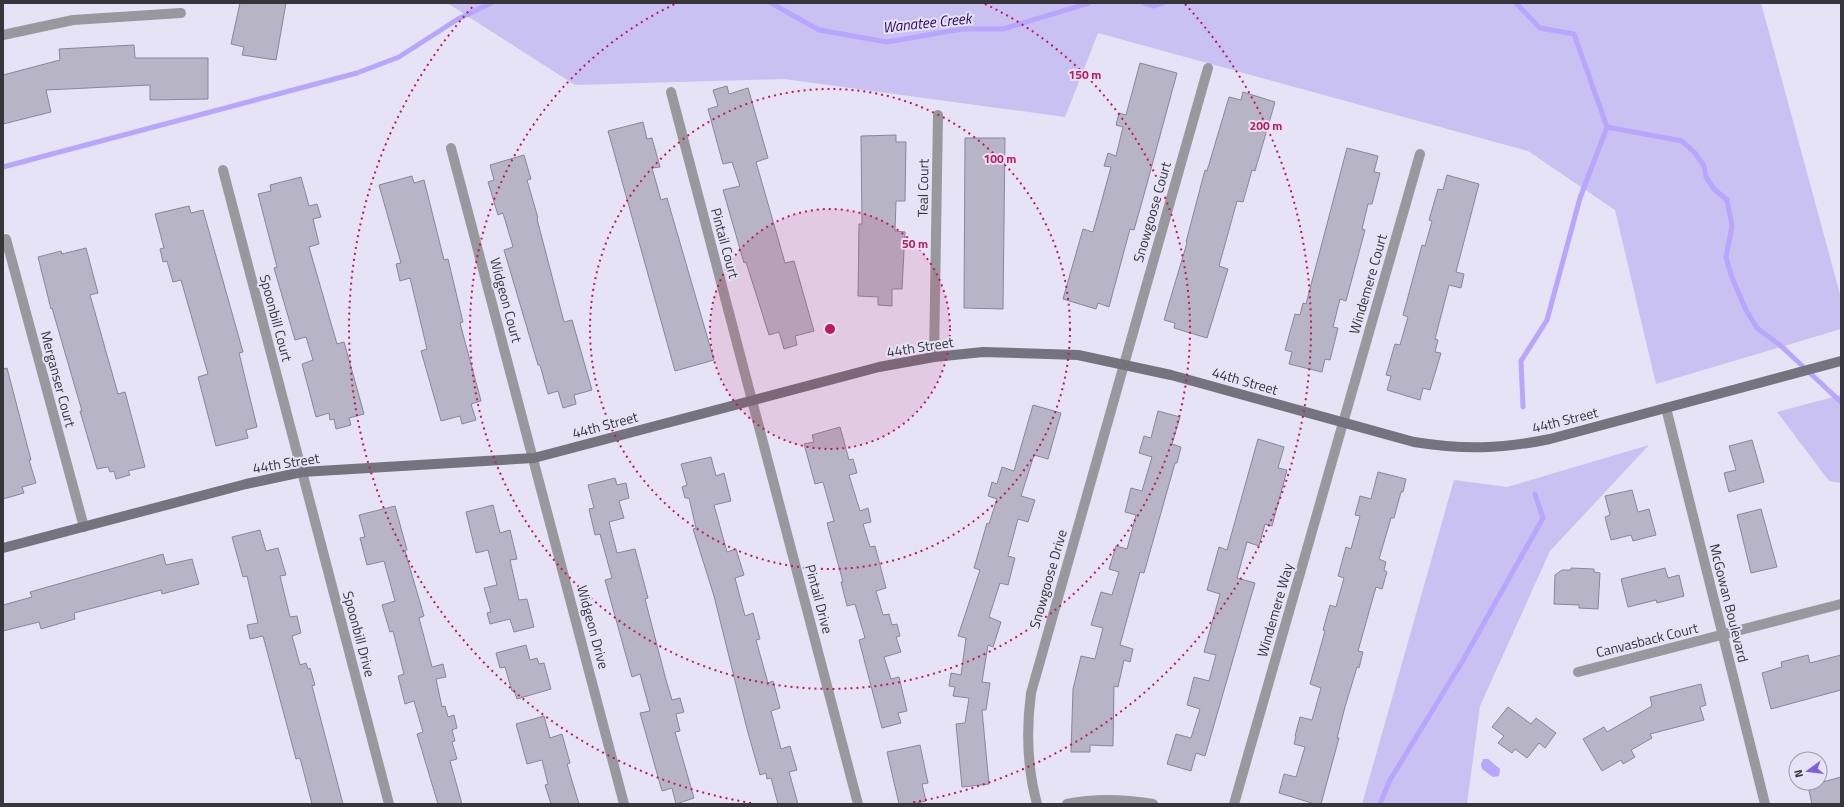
<svg xmlns="http://www.w3.org/2000/svg" width="1844" height="807" font-family="'Titillium Web',sans-serif">
<style>
.green{fill:#c9c1f2}
.water{fill:#b8a6fd}
.lines{fill:none;stroke-linecap:round;stroke-linejoin:round}
.stream{stroke:#b8a6fd;stroke-width:5}
.building{fill:#b7b4c5;stroke:#898797}
.street{stroke:#99989f;stroke-width:10}
.secondary{stroke:#74737e;stroke-width:10}
.ring{fill:none;stroke:#c2185b;stroke-width:2;stroke-dasharray:2 4}
.labels{text-anchor:middle;stroke-width:4;stroke-linejoin:round;paint-order:stroke}
.street-label{font-size:14px;fill:#36353c;stroke:#e5e3f5}
.water-label{font-size:15px;font-style:italic;fill:#32056d;stroke:#e5e3f5}
.centre{fill:#c2185b;stroke:#e5e3f5;stroke-width:2}
.ring-label{font-size:12px;text-anchor:middle;font-weight:bold;fill:#c2185b;stroke:#e5e3f5;stroke-width:4;stroke-linejoin:round;paint-order:stroke}
</style>
<rect width="100%" height="100%" fill="#e5e3f5"/>
<g class="green">
<polygon points="447,3 1761,3 1841,298 1841,329 1656,384 1615,210 1528,151 1098,33 1065,117 784,79 575,85"/>
<polygon points="1841,395 1841,483 1829,481 1777,412"/>
<polygon points="1649,445 1550,551 1480,706 1467,804 1362,804 1454,480 1507,487"/>
</g>
<polygon class="water" points="1483,759 1488,759 1500,769 1499,776 1493,777 1482,769 1481,764"/>
<g class="lines">
<g class="stream">
<polyline points="771,3 819,30 887,42 962,29 1003,29 1089,3"/>
<polyline points="1144,3 1153,6 1163,3"/>
<polyline points="1516,3 1540,28 1574,34 1607,127 1682,141 1695,153 1704,166 1706,177 1714,189 1727,200 1732,226 1726,257 1731,275 1745,308 1757,328 1781,346 1841,402"/>
<polyline points="3,167 357,73 399,57 458,19 491,3"/>
<polyline points="1523,407 1521,361 1547,320 1580,198 1607,127"/>
<polyline points="1380,804 1390,780 1462,662 1543,518 1535,494"/>
</g>
</g>
<g class="building">
<polygon points="240,3 286,3 276,60 242,55 244,47 231,44"/>
<polygon points="134,45 135,58 208,58 208,99 150,100 150,85 46,90 51,112 3,124 3,75 60,60 59,49"/>
<polygon points="1140,63 1177,73 1145,191 1134,230 1130,229 1109,307 1098,303 1096,309 1063,299 1083,229 1093,232 1111,167 1104,166 1108,153 1116,156 1123,127 1116,125 1119,113 1126,115"/>
<polygon points="727,86 729,94 748,88 768,158 756,162 785,263 794,261 814,331 795,336 797,345 784,349 779,332 769,335 746,262 744,263 723,190 740,186 732,162 723,164 708,109 718,106 713,90"/>
<polygon points="1243,92 1275,102 1255,171 1252,170 1243,202 1237,201 1219,266 1228,269 1207,338 1174,328 1175,323 1164,320 1187,243 1186,242 1205,170 1207,171 1229,97 1241,100"/>
<polygon points="643,122 647,139 652,138 660,167 652,168 661,200 667,198 714,360 675,371 608,131"/>
<polygon points="896,135 896,142 906,142 905,201 896,201 895,231 905,232 902,289 892,289 892,306 878,305 878,297 858,296 859,224 862,224 861,136"/>
<polygon points="965,138 1005,138 1003,309 964,308"/>
<polygon points="1347,148 1378,156 1374,172 1380,173 1372,204 1368,204 1362,229 1365,230 1346,301 1340,299 1333,327 1338,328 1330,360 1325,359 1322,372 1289,364 1292,352 1285,350 1295,314 1300,315 1303,303 1306,304"/>
<polygon points="524,155 531,179 527,180 538,218 537,219 564,322 572,320 592,390 574,395 576,404 563,408 558,391 548,394 540,365 538,365 504,250 513,247 503,213 498,215 488,182 494,180 490,165"/>
<polygon points="1447,175 1479,184 1456,272 1464,274 1461,288 1449,285 1435,339 1438,340 1435,352 1441,353 1430,390 1423,388 1420,400 1387,390 1391,376 1386,375 1395,344 1400,345 1408,317 1403,315 1422,245 1425,246 1432,221 1429,220 1438,189 1443,190"/>
<polygon points="412,176 414,183 424,180 444,260 448,259 463,322 460,323 481,401 471,404 476,420 462,424 460,416 441,421 421,351 427,349 410,278 400,281 396,264 401,263 379,185"/>
<polygon points="301,177 309,206 317,204 321,217 313,219 319,244 309,247 337,344 344,342 364,414 349,418 351,425 336,429 334,419 330,420 329,413 316,417 302,364 313,360 306,337 295,340 274,268 277,267 258,194 271,191 270,185"/>
<polygon points="189,206 191,213 203,210 243,352 239,353 257,427 246,430 248,438 216,446 198,377 208,374 181,280 173,282 167,261 163,262 160,249 164,248 155,214"/>
<polygon points="86,248 98,293 90,295 118,394 125,392 145,467 128,471 130,475 116,479 114,471 110,472 108,467 97,469 80,411 82,411 52,308 51,309 38,257 61,251 62,254"/>
<polygon points="7,368 31,460 29,460 36,483 22,487 24,493 3,499 3,369"/>
<polygon points="1033,405 1061,413 1048,459 1034,455 1021,496 1035,500 1028,522 1018,519 1008,556 1015,558 1008,585 1000,583 989,617 1001,622 993,647 988,645 982,682 990,683 986,710 982,710 989,784 962,787 956,724 965,723 969,698 953,696 955,687 949,686 951,673 961,675 966,638 958,636 980,570 974,568 987,523 989,524 997,499 988,496 992,482 997,484 1002,467 1014,471"/>
<polygon points="1158,411 1180,417 1172,444 1181,447 1177,463 1175,463 1144,573 1140,572 1120,645 1133,649 1130,662 1124,660 1118,687 1114,686 1113,746 1090,745 1090,752 1071,752 1073,689 1081,656 1095,659 1103,628 1091,625 1101,592 1112,595 1119,572 1109,569 1116,546 1127,549 1136,515 1125,512 1131,488 1142,491 1152,457 1139,453 1144,436 1151,438"/>
<polygon points="840,427 849,460 853,459 857,473 849,475 860,511 868,508 871,522 863,524 870,547 875,546 886,588 876,591 883,615 889,614 892,625 897,624 900,636 896,637 901,652 884,657 891,679 899,677 907,711 898,713 901,723 882,728 859,640 865,638 855,604 847,606 841,582 843,582 827,523 834,521 823,482 815,484 804,444 814,442 812,435"/>
<polygon points="1258,439 1284,447 1278,468 1287,470 1272,526 1265,524 1259,546 1247,542 1237,578 1255,583 1205,756 1196,753 1191,771 1167,764 1176,734 1191,738 1200,709 1187,705 1194,677 1209,681 1216,655 1204,652 1220,594 1207,590 1219,547 1227,550"/>
<polygon points="1752,440 1764,482 1729,492 1724,473 1736,470 1729,446"/>
<polygon points="711,457 716,476 724,473 731,501 714,505 727,552 736,549 744,575 735,578 745,616 753,613 760,639 756,640 768,683 773,681 780,708 771,711 781,749 790,746 797,770 789,772 798,804 778,804 771,778 767,779 766,773 760,775 747,729 714,596 693,529 696,528 689,498 685,498 682,487 687,485 681,464"/>
<polygon points="1378,472 1406,479 1403,492 1401,492 1394,518 1391,518 1379,559 1386,562 1384,570 1387,572 1382,589 1376,587 1358,651 1363,652 1359,668 1357,667 1345,707 1337,738 1339,738 1321,804 1315,804 1279,793 1284,774 1296,777 1305,747 1294,744 1296,736 1295,736 1300,717 1312,720 1321,688 1310,684 1325,631 1323,630 1330,605 1336,607 1344,578 1338,576 1346,547 1351,549 1360,516 1355,515 1360,496 1371,499"/>
<polygon points="615,478 617,485 626,483 629,498 619,501 624,518 609,522 617,553 635,549 648,598 645,599 666,680 672,700 680,698 684,712 676,714 680,731 675,732 694,798 676,804 672,788 662,791 640,713 650,711 640,674 632,677 605,580 612,578 600,534 595,535 589,509 594,508 588,485"/>
<polygon points="1632,490 1638,512 1649,509 1656,535 1633,541 1631,535 1611,540 1605,517 1610,515 1605,496"/>
<polygon points="493,505 500,533 510,530 517,559 510,560 519,600 527,599 534,627 514,632 510,619 490,624 487,613 491,612 484,588 497,585 488,550 476,553 466,512"/>
<polygon points="395,506 407,550 405,551 424,616 419,618 432,667 443,664 446,677 436,679 442,707 445,706 448,717 454,715 457,728 452,730 455,741 452,742 457,759 450,761 462,804 438,804 417,734 423,732 414,701 405,704 398,676 404,674 393,631 390,632 382,605 395,601 384,561 367,565 360,538 365,537 359,515"/>
<polygon points="1761,509 1777,567 1751,573 1737,515"/>
<polygon points="260,530 266,551 278,548 286,575 280,576 290,617 297,616 301,633 292,636 300,665 306,663 308,669 310,668 315,685 312,686 343,804 312,804 300,758 296,759 263,636 250,639 247,625 258,623 247,576 243,577 232,537"/>
<polygon points="163,554 166,565 192,559 199,584 162,594 161,590 74,613 75,619 41,629 39,622 3,631 3,605 32,597 30,592"/>
<polygon points="1571,568 1594,569 1594,572 1600,573 1598,609 1579,608 1579,605 1554,604 1555,575 1562,570 1571,570"/>
<polygon points="1665,568 1668,578 1679,575 1684,596 1657,603 1656,600 1628,607 1621,579"/>
<polygon points="526,645 530,660 537,658 539,664 544,663 551,689 517,699 514,690 512,691 505,667 500,668 496,653"/>
<polygon points="1808,655 1810,663 1841,655 1841,690 1771,709 1762,673 1782,667 1781,662"/>
<polygon points="1701,684 1706,705 1700,707 1704,720 1650,734 1652,738 1631,750 1635,757 1623,764 1621,760 1602,771 1583,739 1604,727 1607,732 1652,706 1650,697"/>
<polygon points="1508,707 1531,724 1536,718 1556,733 1545,748 1539,743 1527,758 1515,749 1512,753 1498,743 1504,736 1492,727"/>
<polygon points="544,716 550,738 562,734 570,763 567,764 579,804 551,804 545,785 548,784 542,760 527,764 516,724"/>
<polygon points="920,745 928,783 922,784 926,801 912,804 899,804 887,752"/>
<polygon points="1841,777 1841,804 1812,804 1808,786"/>
</g>
<g class="lines">
<g class="street">
<polyline points="3,35 73,20 181,13"/>
<polyline points="671,92 858,804"/>
<polyline points="451,148 624,804"/>
<polyline points="223,170 389,804"/>
<polyline points="6,239 84,527"/>
<polyline points="934,357 938,115"/>
<polyline points="1666,408 1765,804"/>
<polyline points="1578,672 1841,604"/>
<path d="M1037 804C1027 767 1026 731 1031 693L1208 68"/>
<path d="M1067 804C1095 798 1124 799 1153 804"/>
<polyline points="1234,804 1420,154"/>
</g>
<path class="secondary" d="M3 548 246 484 302 472 534 458 879 367 934 357 983 352 1078 355 1171 375 1414 442C1464 450 1501 449 1550 439L1841 361"/>
</g>
<circle cx="830" cy="329" r="120" fill="#c2185b" fill-opacity=".12"/>
<g class="ring">
<circle cx="830" cy="329" r="120"/>
<circle cx="830" cy="329" r="240"/>
<path d="M985 4A360 360 0 1 1 675 4"/>
<path d="M751 803A481 481 0 0 1 475 4M1185 4A481 481 0 0 1 909 803"/>
</g>
<g class="labels">
<g class="street-label">
<text transform="translate(923 188) rotate(-89)" y="5">Teal Court</text>
<text transform="translate(1152 212) rotate(-74)" y="5">Snowgoose Court</text>
<text transform="translate(725 243) rotate(75)" y="5">Pintail Court</text>
<text transform="translate(1368 284) rotate(-74)" y="5">Windemere Court</text>
<text transform="translate(506 300) rotate(75)" y="5">Widgeon Court</text>
<text transform="translate(276 318) rotate(75)" y="5">Spoonbill Court</text>
<text transform="translate(920 347) rotate(-9)" y="5">44th Street</text>
<text transform="translate(58 379) rotate(75)" y="5">Merganser Court</text>
<text transform="translate(1245 381) rotate(16)" y="5">44th Street</text>
<text transform="translate(1565 420) rotate(-14)" y="5">44th Street</text>
<text transform="translate(605 425) rotate(-15)" y="5">44th Street</text>
<text transform="translate(286 463) rotate(-9)" y="5">44th Street</text>
<text transform="translate(1048 579) rotate(-74)" y="5">Snowgoose Drive</text>
<text transform="translate(819 599) rotate(75)" y="5">Pintail Drive</text>
<text transform="translate(1729 603) rotate(76)" y="5">McGowan Boulevard</text>
<text transform="translate(1275 610) rotate(-74)" y="5">Windemere Way</text>
<text transform="translate(593 627) rotate(75)" y="5">Widgeon Drive</text>
<text transform="translate(359 634) rotate(75)" y="5">Spoonbill Drive</text>
<text transform="translate(1647 640) rotate(-14)" y="5">Canvasback Court</text>
</g>
<g class="water-label">
<text transform="translate(927 23) rotate(-6)" y="5">Wanatee Creek</text>
</g>
</g>
<circle cx="830" cy="329" r="6" class="centre"/>
<g class="ring-label">
<text x="1085" y="79">150 m</text>
<text x="1266" y="130">200 m</text>
<text x="1000" y="163">100 m</text>
<text x="915" y="248">50 m</text>
</g>
<rect width="1844" height="807" fill="none" stroke="#36353c" stroke-width="8"/>
<g transform="translate(1808 771) rotate(255)"><circle r="19" fill="#e5e3f5" stroke="#9f9dab"/>
<path d="M0-3L7 15L0 10L-7 15Z" fill="#805fd9"/>
<text y="-6" font-size="11" font-weight="bold" text-anchor="middle" fill="#36353c">N</text>
</g>
</svg>
